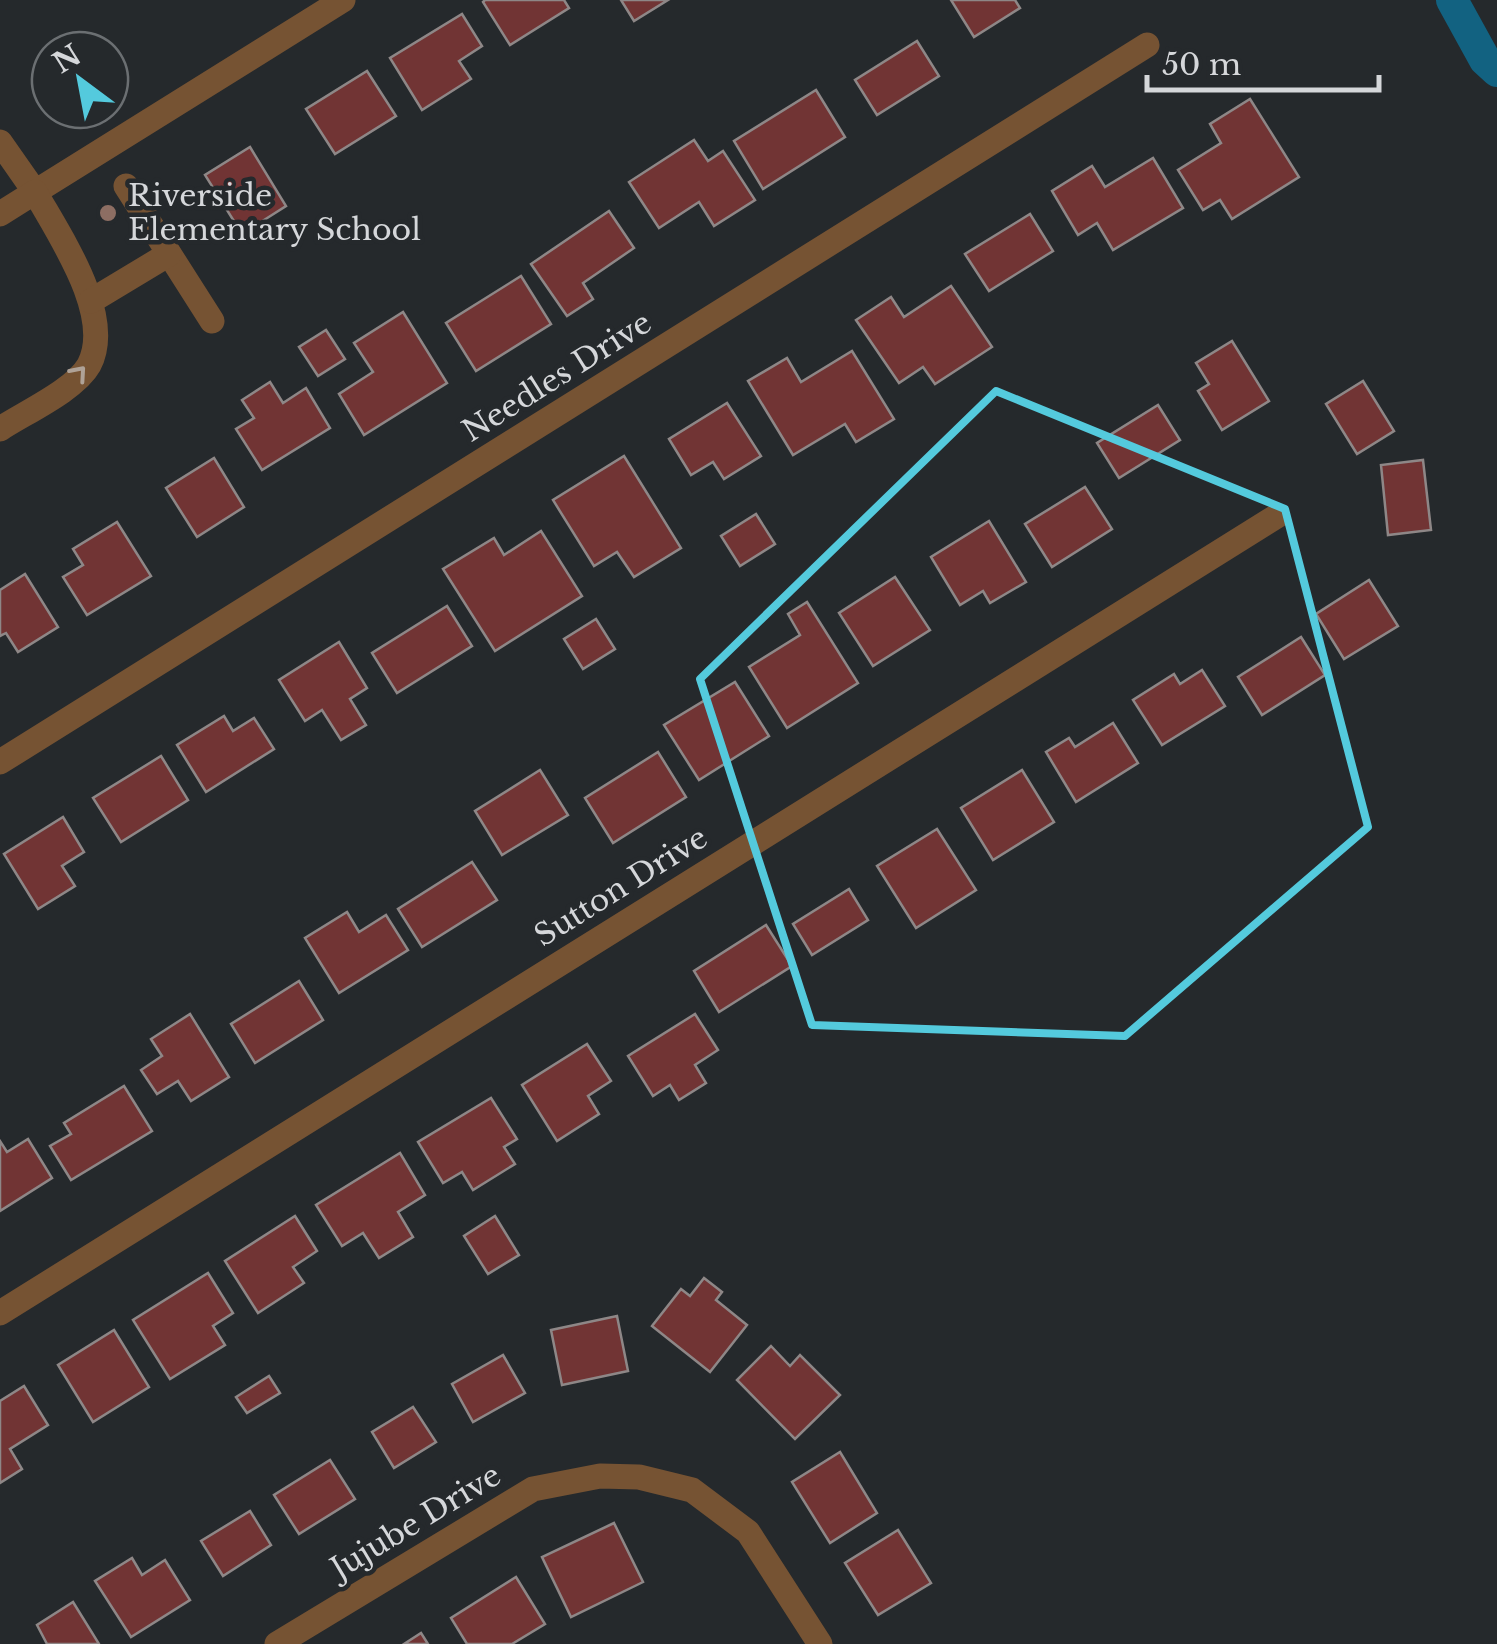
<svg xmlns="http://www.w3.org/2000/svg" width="1497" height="1644" font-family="'Libre Baskerville',serif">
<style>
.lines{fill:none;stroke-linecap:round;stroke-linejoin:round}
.canal{stroke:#126281;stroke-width:32}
.building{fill:#713434;stroke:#8e8787;stroke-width:2.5}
.minor{stroke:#765333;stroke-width:25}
.oneway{stroke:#afa297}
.marked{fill:none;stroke:#54cadd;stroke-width:8;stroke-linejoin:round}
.education-dot{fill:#8d6e63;stroke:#25292c;stroke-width:4}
.labels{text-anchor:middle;stroke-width:9;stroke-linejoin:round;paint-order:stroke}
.poi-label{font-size:30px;fill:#d5d7da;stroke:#25292c;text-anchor:start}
.street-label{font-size:30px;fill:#d5d7da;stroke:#25292c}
</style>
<rect width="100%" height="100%" fill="#25292c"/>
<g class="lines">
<polyline class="canal" points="1452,0 1485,60 1497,71"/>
</g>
<g class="building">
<polygon points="485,0 564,0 569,8 510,45 483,2"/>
<polygon points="621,0 668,0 634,21"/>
<polygon points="951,0 1015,0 1020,8 974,37"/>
<polygon points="462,14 482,46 459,61 471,79 422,110 390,58"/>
<polygon points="917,41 939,76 877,115 855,80"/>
<polygon points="367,71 396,116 335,154 306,109"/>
<polygon points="816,90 845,137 763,189 734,141"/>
<polygon points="1250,99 1299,177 1232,219 1220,200 1203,210 1178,170 1221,143 1210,124"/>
<polygon points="694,140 708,161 723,151 755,200 714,226 699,202 659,228 629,182"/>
<polygon points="250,147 286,206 242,234 205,175"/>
<polygon points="1153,158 1183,208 1113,250 1097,223 1078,235 1052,191 1092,166 1105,187"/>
<polygon points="609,211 634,248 583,283 593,299 567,316 531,264"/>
<polygon points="1030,214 1053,251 989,291 965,254"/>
<polygon points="521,276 551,324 476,371 446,323"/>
<polygon points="951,286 992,347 935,384 923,367 899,383 856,320 891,297 904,317"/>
<polygon points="403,312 447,383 364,435 339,394 373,372 354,343"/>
<polygon points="326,330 345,359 318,376 299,347"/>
<polygon points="1232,341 1269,401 1222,430 1198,391 1209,384 1196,363"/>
<polygon points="852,351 894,419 856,442 845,424 793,455 748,381 787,358 801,382"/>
<polygon points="1363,381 1394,431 1357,454 1326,404"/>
<polygon points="270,382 283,403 306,388 330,428 262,470 236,429 254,418 242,400"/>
<polygon points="727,403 761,456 724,479 713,462 691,475 669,439"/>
<polygon points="1158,405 1180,440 1119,478 1097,443"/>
<polygon points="624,456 681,548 634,577 617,552 594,566 553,500"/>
<polygon points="214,458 244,507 197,537 166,488"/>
<polygon points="1423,460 1431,530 1388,535 1381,465"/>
<polygon points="1085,487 1112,529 1052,567 1025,524"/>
<polygon points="756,514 775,544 740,566 721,536"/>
<polygon points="989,521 1026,582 990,603 983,591 960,605 931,557"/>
<polygon points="117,522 151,576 87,615 63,577 83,565 73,549"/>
<polygon points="541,531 582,596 495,651 443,569 494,538 504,555"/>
<polygon points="25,574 58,627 18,652 6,633 0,636 0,590"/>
<polygon points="895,577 930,630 873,666 839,613"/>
<polygon points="1369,580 1398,626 1344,659 1316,614"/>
<polygon points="807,602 858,683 787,728 749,667 800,635 788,614"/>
<polygon points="447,606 472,646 397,693 372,653"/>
<polygon points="596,619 615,649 583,669 564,639"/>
<polygon points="1301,637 1325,675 1262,715 1238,677"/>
<polygon points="339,642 367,688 350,699 366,725 341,740 322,710 305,721 279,680"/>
<polygon points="1202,670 1225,706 1162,745 1133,700 1174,674 1180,684"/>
<polygon points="735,682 769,736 699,780 664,725"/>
<polygon points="224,716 233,731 254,718 274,749 206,792 177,745"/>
<polygon points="1113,723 1138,763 1076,802 1046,752 1069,738 1075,747"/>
<polygon points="658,752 686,797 613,843 585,798"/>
<polygon points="161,756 188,800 121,842 93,798"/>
<polygon points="540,770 568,815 502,855 475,811"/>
<polygon points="1022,770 1054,822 993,860 961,808"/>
<polygon points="63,817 84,852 62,866 75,886 38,909 4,854"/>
<polygon points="937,829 976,890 916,928 877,866"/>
<polygon points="472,862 497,900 422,947 398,909"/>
<polygon points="849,889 868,920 812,955 793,924"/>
<polygon points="347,912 359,932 386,915 408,950 339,993 305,938"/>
<polygon points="766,925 792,966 719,1012 694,971"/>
<polygon points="299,981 323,1020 255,1063 231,1024"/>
<polygon points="190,1014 229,1077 191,1101 178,1081 157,1094 141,1070 162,1056 151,1039"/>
<polygon points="695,1014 718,1050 695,1065 706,1083 679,1100 670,1085 653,1096 628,1056"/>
<polygon points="587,1044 611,1081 588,1096 599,1114 557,1141 522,1085"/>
<polygon points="124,1086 152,1131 71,1180 50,1146 71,1134 64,1123"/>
<polygon points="491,1098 517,1139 504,1147 515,1164 473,1190 462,1172 443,1183 418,1142"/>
<polygon points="28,1139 52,1178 0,1211 0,1141 7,1152"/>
<polygon points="400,1153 425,1195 398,1212 413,1237 379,1258 363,1233 342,1246 316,1205"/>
<polygon points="295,1216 317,1251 293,1267 304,1283 258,1313 225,1261"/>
<polygon points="495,1216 519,1255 488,1274 464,1236"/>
<polygon points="208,1273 233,1313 213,1326 225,1345 170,1379 133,1320"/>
<polygon points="704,1278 722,1292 716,1300 747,1325 710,1372 652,1326 681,1289 690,1296"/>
<polygon points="617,1316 628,1371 562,1385 551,1330"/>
<polygon points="114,1330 149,1387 93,1422 58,1365"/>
<polygon points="771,1346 790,1366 800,1355 840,1395 795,1439 737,1380"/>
<polygon points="503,1355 525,1393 473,1422 452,1384"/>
<polygon points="269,1376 280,1393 247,1413 236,1397"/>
<polygon points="24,1386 48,1425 10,1449 22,1469 0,1483 0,1401"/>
<polygon points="413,1407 436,1442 394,1468 372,1432"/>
<polygon points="840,1452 877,1513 830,1543 792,1482"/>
<polygon points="330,1460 355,1499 299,1534 274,1495"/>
<polygon points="250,1511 271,1545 223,1576 201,1541"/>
<polygon points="614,1523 643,1582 571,1617 542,1557"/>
<polygon points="898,1530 931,1583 878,1615 845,1563"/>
<polygon points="132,1558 142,1575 165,1560 190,1600 131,1637 95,1581"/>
<polygon points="516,1577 545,1624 512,1644 467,1644 451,1618"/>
<polygon points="73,1602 99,1644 47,1644 37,1625"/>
<polygon points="421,1633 428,1644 404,1644"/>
</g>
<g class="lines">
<g class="minor">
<polyline points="0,142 35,192 343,0"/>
<polyline points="126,186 212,321"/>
<path d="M0 214 35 192C59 235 115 316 89 365 75 390 24 413 0 429"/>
<polyline points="91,301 169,254"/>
<polyline points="0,762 1147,45"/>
<polyline points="0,1313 1277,516"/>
<polyline points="277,1644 533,1489 600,1476 639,1477 692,1490 748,1532 820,1644"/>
</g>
</g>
<defs><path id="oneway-chevron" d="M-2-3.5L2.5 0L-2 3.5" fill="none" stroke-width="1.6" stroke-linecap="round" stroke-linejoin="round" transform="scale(2.5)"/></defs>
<use class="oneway" href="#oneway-chevron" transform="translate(79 373) rotate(-49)"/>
<path class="marked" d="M996 391 1285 509 1368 827 1125 1036 812 1025 700 679Z"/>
<circle class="education-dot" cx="108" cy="213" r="10"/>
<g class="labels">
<g class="poi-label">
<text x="128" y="206">Riverside<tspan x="128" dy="34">Elementary School</tspan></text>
</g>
<g class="street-label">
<text transform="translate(557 377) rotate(-32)" y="10">Needles Drive</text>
<text transform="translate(621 887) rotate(-32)" y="10">Sutton Drive</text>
<text transform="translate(416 1522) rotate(-31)" y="10">Jujube Drive</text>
</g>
</g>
<g transform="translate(80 80) rotate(328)"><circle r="48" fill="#25292c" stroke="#6b6f72" stroke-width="2.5"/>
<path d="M0-8L18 38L0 25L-18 38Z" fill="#54cadd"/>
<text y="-15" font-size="28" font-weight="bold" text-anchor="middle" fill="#d5d7da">N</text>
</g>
<path d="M1147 75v15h232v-15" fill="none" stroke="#d5d7da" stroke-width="5"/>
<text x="1162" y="75" font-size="30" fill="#d5d7da" stroke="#25292c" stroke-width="8" paint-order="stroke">50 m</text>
</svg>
